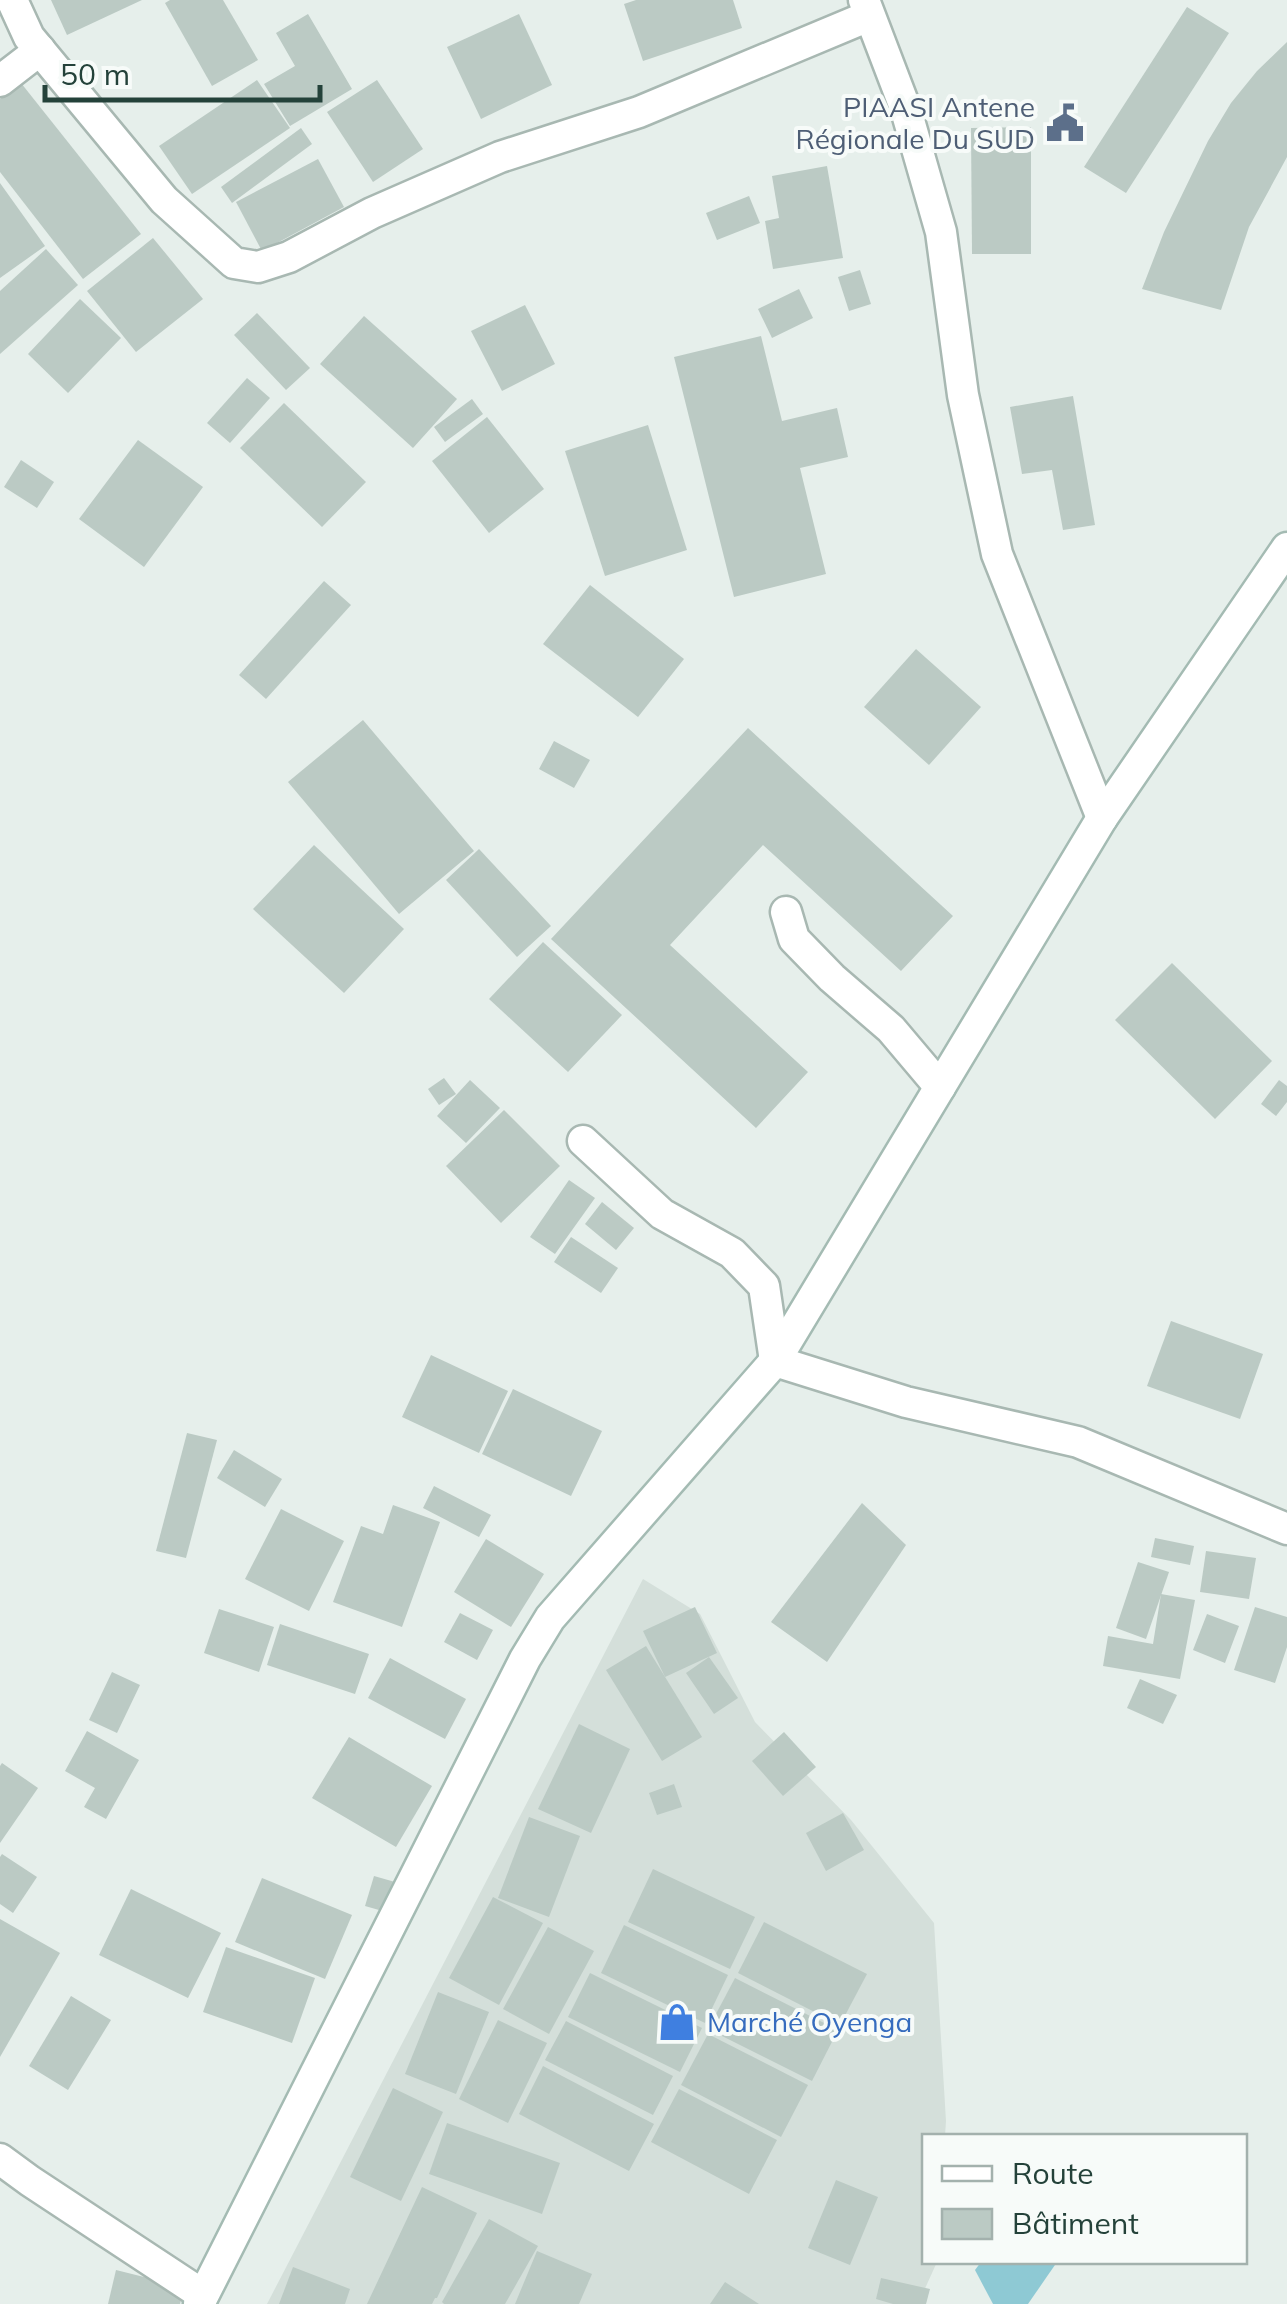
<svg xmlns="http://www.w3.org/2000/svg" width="1287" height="2304" font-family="Mulish,sans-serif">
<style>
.built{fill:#d4dfda}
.water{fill:#8ec9d4}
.building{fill:#bbcac4}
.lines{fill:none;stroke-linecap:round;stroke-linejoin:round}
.minor-casing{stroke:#a8b8b2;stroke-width:35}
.secondary-casing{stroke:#a4bbb3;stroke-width:35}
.minor{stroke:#fff;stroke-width:30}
.secondary{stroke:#fff;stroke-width:30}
.labels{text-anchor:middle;stroke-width:8;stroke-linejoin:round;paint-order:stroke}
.service-label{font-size:28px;fill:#4e5e75;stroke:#f7fbf9;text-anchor:end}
.shop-label{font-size:28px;fill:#366cbe;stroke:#f7fbf9;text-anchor:start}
</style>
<rect width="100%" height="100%" fill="#e6efeb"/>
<polygon class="built" points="643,1579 700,1614 755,1722 851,1820 934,1923 946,2121 945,2136 924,2136 924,2262 937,2262 918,2304 267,2304"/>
<polygon class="water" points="981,2262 1057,2262 1028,2304 993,2304 975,2270"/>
<g class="building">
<polygon points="51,0 142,0 67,35"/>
<polygon points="170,0 223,0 258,60 212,86 165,3"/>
<polygon points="636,0 733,0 742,28 643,61 624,4"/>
<polygon points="1187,7 1229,33 1126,193 1084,167"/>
<polygon points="308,14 352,89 290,126 264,84 295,66 276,33"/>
<polygon points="519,14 552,85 481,119 447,47"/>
<polygon points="1287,42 1287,157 1249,227 1221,310 1142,289 1164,232 1208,141 1231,103 1257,71"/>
<polygon points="257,80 290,128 192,194 159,146"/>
<polygon points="377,80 423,149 373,182 327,112"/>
<polygon points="21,83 141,234 83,279 0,172 0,99"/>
<polygon points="1031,127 1031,254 972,254 971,128"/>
<polygon points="301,128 312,144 232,203 221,187"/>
<polygon points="318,159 344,207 262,251 236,202"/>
<polygon points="827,166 843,258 773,269 765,221 779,218 772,176"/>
<polygon points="0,183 45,246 0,278"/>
<polygon points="749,196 760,223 717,240 706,213"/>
<polygon points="153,238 203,299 136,352 87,291"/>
<polygon points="46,249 78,285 0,354 0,291"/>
<polygon points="860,270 871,304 849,311 838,277"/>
<polygon points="799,289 813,318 772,338 758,309"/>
<polygon points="80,299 121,338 68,393 28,354"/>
<polygon points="525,305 555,364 502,391 471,331"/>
<polygon points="257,313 310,368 286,390 234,335"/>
<polygon points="364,316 457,399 413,448 320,364"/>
<polygon points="761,336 782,421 837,408 848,457 800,468 826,574 734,597 674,357"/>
<polygon points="247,378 270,398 230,443 207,423"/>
<polygon points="1073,396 1095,525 1063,530 1052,470 1022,474 1010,407"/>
<polygon points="472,399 483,414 445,442 434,427"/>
<polygon points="284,403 366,482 322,527 240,448"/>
<polygon points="487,417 544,489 489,533 432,461"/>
<polygon points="648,425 687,550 605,576 565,451"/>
<polygon points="138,440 203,487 144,567 79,519"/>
<polygon points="21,460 54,482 37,508 4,487"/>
<polygon points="324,581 351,605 266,699 239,675"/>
<polygon points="590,585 684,659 638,717 543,644"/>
<polygon points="916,649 981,707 929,765 864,707"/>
<polygon points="363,720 474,851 399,914 288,782"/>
<polygon points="748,728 953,916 901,971 763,845 670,945 808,1072 756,1128 551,939"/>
<polygon points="554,741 590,760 574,788 539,769"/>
<polygon points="314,845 404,929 344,993 253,909"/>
<polygon points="479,849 551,926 517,957 446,880"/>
<polygon points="543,942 622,1015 568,1072 489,999"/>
<polygon points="1172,963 1272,1061 1215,1119 1115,1020"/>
<polygon points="444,1078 456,1094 439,1105 428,1089"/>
<polygon points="470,1080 500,1108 466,1143 437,1116"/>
<polygon points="1279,1080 1287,1086 1287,1102 1276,1116 1261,1104"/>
<polygon points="504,1110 560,1166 501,1223 446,1166"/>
<polygon points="569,1180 595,1198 555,1254 530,1237"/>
<polygon points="602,1202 634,1228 616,1250 585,1224"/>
<polygon points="571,1237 618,1268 601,1293 554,1262"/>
<polygon points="1171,1321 1263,1354 1240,1419 1147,1386"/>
<polygon points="431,1355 508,1391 479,1453 402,1417"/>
<polygon points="513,1389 602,1431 571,1496 482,1454"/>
<polygon points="187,1433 217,1440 186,1558 156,1551"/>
<polygon points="234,1450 282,1479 265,1507 217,1478"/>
<polygon points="434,1486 491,1515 479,1537 423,1508"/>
<polygon points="862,1503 906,1545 827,1662 771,1622"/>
<polygon points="393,1505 440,1522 402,1627 333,1602 361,1526 383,1534"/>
<polygon points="281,1509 344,1541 309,1611 245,1579"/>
<polygon points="1155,1538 1194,1546 1190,1565 1151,1557"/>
<polygon points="486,1539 544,1574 511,1627 454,1592"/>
<polygon points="1206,1551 1256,1558 1249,1599 1200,1592"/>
<polygon points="1138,1562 1169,1572 1146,1639 1116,1628"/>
<polygon points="1161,1594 1195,1600 1180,1679 1103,1666 1108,1636 1153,1644"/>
<polygon points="695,1607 717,1653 665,1677 643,1631"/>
<polygon points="1255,1607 1287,1617 1287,1647 1275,1683 1234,1670"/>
<polygon points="219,1609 274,1627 259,1672 204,1653"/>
<polygon points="460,1613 493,1630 477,1660 444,1642"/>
<polygon points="1207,1614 1239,1626 1225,1663 1193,1650"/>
<polygon points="280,1624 369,1654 355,1694 267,1665"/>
<polygon points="646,1646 702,1737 662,1761 606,1670"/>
<polygon points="709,1657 738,1698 714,1714 686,1673"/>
<polygon points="390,1658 466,1699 445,1739 368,1698"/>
<polygon points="112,1672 140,1685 117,1733 89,1720"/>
<polygon points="1140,1679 1177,1695 1163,1724 1127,1708"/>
<polygon points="579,1724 630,1749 591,1833 538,1809"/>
<polygon points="87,1731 139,1760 106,1819 84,1807 95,1788 65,1771"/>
<polygon points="784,1732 816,1767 783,1796 752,1761"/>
<polygon points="349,1737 432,1786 396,1847 312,1798"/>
<polygon points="2,1763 38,1788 0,1843 0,1766"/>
<polygon points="674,1784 682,1807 657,1815 649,1793"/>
<polygon points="843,1813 864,1850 826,1871 806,1833"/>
<polygon points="529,1817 580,1836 549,1917 498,1898"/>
<polygon points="2,1854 37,1877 13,1913 0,1904 0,1857"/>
<polygon points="653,1869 755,1917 730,1969 628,1922"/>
<polygon points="374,1876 402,1884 393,1914 365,1906"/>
<polygon points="262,1878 352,1915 325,1979 235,1942"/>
<polygon points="131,1889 221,1933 188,1998 99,1955"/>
<polygon points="493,1897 543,1923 499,2005 449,1978"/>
<polygon points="0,1919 60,1953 0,2057"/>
<polygon points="764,1922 867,1974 840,2025 738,1973"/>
<polygon points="624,1925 728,1975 705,2023 601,1973"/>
<polygon points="548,1927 594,1951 549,2034 503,2009"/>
<polygon points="226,1947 315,1978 292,2043 203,2012"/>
<polygon points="590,1973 702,2028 680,2072 568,2017"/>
<polygon points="735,1978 838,2030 812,2081 708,2029"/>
<polygon points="438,1992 489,2012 456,2094 405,2074"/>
<polygon points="71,1996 111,2020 68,2090 29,2066"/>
<polygon points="498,2020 547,2043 508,2123 459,2099"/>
<polygon points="566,2021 673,2076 653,2115 545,2060"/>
<polygon points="708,2034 808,2085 781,2137 681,2085"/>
<polygon points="543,2066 654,2124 629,2171 519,2114"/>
<polygon points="393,2088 443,2112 401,2201 350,2177"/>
<polygon points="679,2089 777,2140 749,2194 651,2142"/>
<polygon points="447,2123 560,2163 542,2214 429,2174"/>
<polygon points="836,2180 878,2197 850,2265 808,2248"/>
<polygon points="422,2187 477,2213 437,2298 435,2298 432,2304 367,2304"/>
<polygon points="489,2219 538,2246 505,2304 444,2304 442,2302"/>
<polygon points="537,2251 592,2274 579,2304 515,2304"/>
<polygon points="293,2267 350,2289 345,2304 279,2304"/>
<polygon points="116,2270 184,2287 180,2304 108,2304"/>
<polygon points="881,2278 930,2289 926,2304 893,2304 876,2299"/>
<polygon points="725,2282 759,2304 710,2304"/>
</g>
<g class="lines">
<g class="minor-casing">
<g id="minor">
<polyline points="12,0 29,37 164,200 234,263 258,267 289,257 372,213 500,157 639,112 869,16"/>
<polyline points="864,0 906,110 941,232 963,395 997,554 1102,818"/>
<polyline points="0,81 40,50"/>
<polyline points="786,912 794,939 832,978 891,1029 940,1087"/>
<polyline points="583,1141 662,1214 732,1253 764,1286 775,1361 906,1402 1078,1442 1287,1529"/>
<polyline points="0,2159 30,2181 203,2295"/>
</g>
</g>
<g class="secondary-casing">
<polyline id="secondary" points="199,2304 525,1659 550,1618 775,1361 1102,818 1287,548"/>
</g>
<use href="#minor" class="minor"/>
<use href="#secondary" class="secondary"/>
</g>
<defs>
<g id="civic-bare" transform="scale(3)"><path d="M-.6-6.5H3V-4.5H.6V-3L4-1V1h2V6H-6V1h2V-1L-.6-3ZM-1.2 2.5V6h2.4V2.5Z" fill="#5c6f8a" stroke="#f7fbf9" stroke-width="2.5" paint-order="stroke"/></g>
<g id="shop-bare" transform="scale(3)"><path d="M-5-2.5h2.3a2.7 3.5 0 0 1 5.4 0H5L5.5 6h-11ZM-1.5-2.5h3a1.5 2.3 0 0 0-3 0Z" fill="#3f7fe0" stroke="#f7fbf9" stroke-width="2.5" paint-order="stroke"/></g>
</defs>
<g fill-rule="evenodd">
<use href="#civic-bare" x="1065" y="123"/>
<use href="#shop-bare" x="677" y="2022"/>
</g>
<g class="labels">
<g class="service-label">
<text x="1035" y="117">PIAASI Antene<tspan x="1035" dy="32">Régionale Du SUD</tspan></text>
</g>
<g class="shop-label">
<text x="707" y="2032">Marché Oyenga</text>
</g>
</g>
<rect x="922" y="2134" width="325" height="130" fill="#f7fbf9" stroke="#a3b1ad" stroke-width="2.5"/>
<rect x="942" y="2166" width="50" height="15" fill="#ffffff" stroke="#a3b1ad" stroke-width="2.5"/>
<text x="1012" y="2184" font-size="30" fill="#24423a">Route</text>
<rect x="942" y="2209" width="50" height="30" fill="#bbcac4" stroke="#a3b1ad" stroke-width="2.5"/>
<text x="1012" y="2234" font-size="30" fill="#24423a">Bâtiment</text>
<path d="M45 85v15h275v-15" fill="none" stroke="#24423a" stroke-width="5"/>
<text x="60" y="85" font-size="30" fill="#24423a" stroke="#f7fbf9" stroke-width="8" paint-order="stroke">50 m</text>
</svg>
